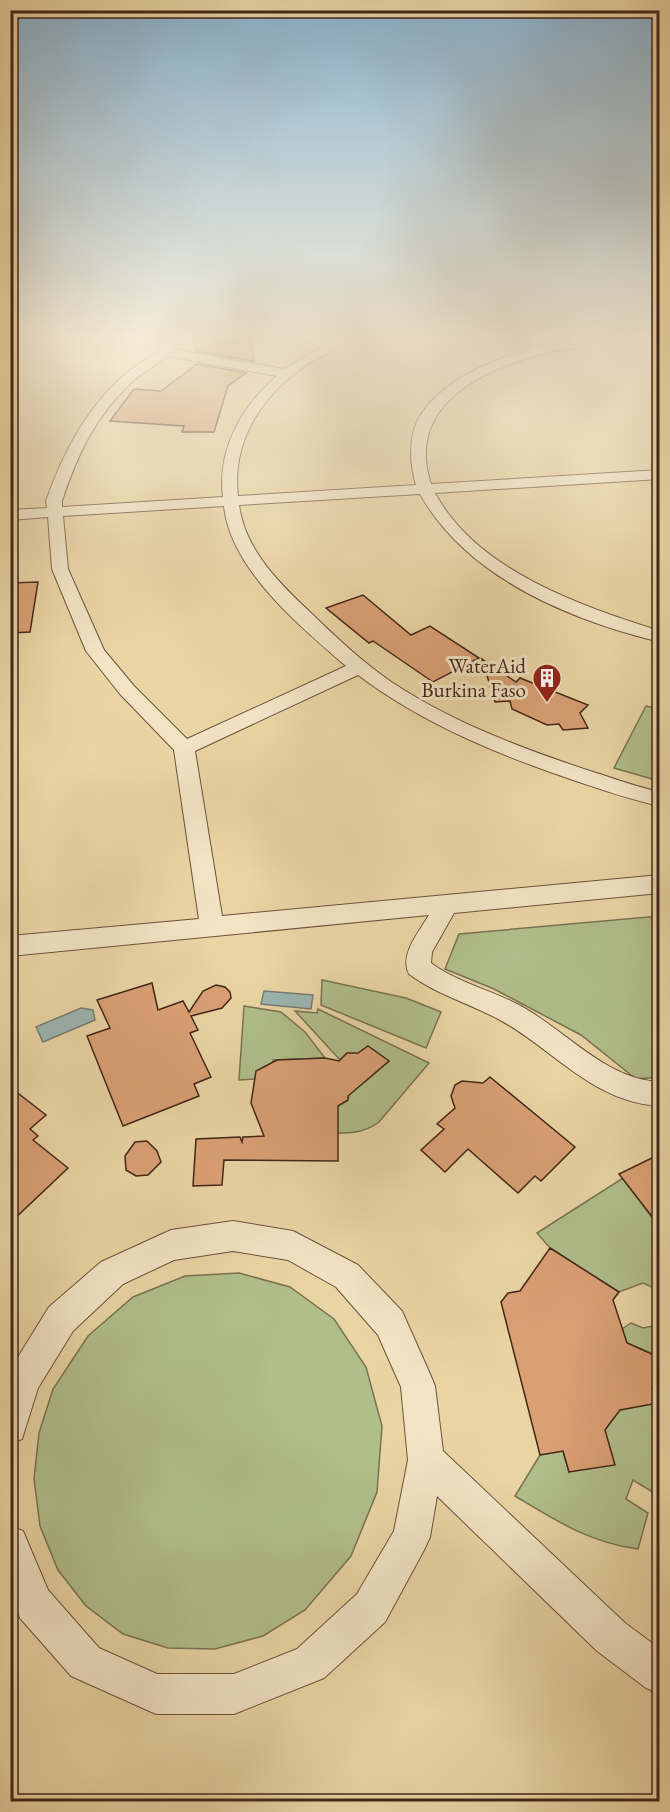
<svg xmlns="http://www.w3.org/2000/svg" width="670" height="1812" font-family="'EB Garamond',serif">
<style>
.green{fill:#b0be8a;stroke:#7a7251;stroke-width:1.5}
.water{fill:#9cb5b1;stroke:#787c74;stroke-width:1.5}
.building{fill:#d9a074;stroke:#432618;stroke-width:1.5}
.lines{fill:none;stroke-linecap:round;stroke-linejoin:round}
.street-casing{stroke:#6c523b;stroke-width:2}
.street{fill:#f1e3c4;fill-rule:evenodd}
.labels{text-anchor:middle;stroke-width:6;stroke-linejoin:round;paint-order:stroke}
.poi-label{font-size:21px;fill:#432618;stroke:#f1e3c4;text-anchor:end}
</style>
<rect width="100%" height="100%" fill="#e9d4a4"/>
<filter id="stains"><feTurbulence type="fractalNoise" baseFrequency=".00333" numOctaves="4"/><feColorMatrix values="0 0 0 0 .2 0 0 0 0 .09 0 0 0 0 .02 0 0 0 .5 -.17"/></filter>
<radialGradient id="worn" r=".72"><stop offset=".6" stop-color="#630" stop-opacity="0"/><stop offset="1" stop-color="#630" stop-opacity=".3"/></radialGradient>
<g class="green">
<polygon points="646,706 659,709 659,781 614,768"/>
<polygon points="659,916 659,1077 636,1079 581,1035 494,989 445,969 459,934"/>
<polygon points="322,980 406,998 441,1012 426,1048 321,1005"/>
<polygon points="244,1006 281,1012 305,1032 325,1058 273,1060 273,1071 258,1079 239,1080"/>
<path d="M318 1009 429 1063 379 1122C361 1136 341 1133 319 1132L320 1093 348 1099 358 1074 366 1081 389 1061 368 1046 355 1056 347 1053 340 1060 295 1011 317 1013Z"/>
<polygon points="623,1178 659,1227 659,1290 643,1283 619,1292 550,1248 537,1233"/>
<polygon points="239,1273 290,1287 334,1319 366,1367 382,1426 377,1492 351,1556 305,1610 263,1636 215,1649 168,1648 123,1634 86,1606 58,1570 40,1526 34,1479 39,1433 53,1389 88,1336 133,1297 185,1276"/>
<polygon points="631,1323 643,1328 659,1325 659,1367 654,1354 627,1343 622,1329"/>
<path d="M659 1381V1485L656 1494 633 1480 626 1499 648 1513 638 1549C590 1543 555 1520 515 1496L540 1455 563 1451 569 1472 614 1411 657 1403 652 1388Z"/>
</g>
<g class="water">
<polygon points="264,991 313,995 311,1009 261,1004"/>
<polygon points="81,1008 93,1010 95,1020 43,1042 36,1027"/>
</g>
<g class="building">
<polygon points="195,339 250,339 254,361 196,351"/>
<polygon points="197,364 246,373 228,386 214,432 182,432 184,426 110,421 134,389 161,391"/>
<polygon points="38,582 30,632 10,633 10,583"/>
<polygon points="363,595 411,635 430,626 479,658 433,682 373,641 369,643 326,608"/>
<polygon points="482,659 516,682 520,678 588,705 580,713 588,728 563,730 559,724 547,725 512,709 510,701 495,702"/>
<polygon points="152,983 158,1010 183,1001 189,1012 203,991 216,985 225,987 230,992 231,998 222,1008 191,1016 198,1030 190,1033 211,1077 194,1084 199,1096 123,1126 87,1036 110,1028 97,1000"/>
<polygon points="368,1046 389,1061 348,1096 348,1100 338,1106 338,1161 224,1160 222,1185 193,1186 196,1139 240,1137 242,1142 243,1137 264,1136 251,1103 256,1071 277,1060 325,1058 339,1061 347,1053 358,1053"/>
<polygon points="490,1077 575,1147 541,1181 535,1176 518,1193 468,1149 445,1172 421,1150 444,1129 437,1124 455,1108 451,1096 455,1085 462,1081 483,1083"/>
<polygon points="10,1087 46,1115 30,1129 38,1136 33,1140 68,1168 10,1223"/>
<polygon points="147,1141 157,1151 161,1162 148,1175 136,1176 126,1170 125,1156 135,1142"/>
<polygon points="660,1154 660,1227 619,1174"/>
<polygon points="550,1248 619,1292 613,1300 627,1343 654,1355 660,1367 660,1381 652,1388 658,1403 620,1410 605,1430 615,1465 569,1472 563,1451 540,1455 501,1302 508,1293 520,1291"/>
</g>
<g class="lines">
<g class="street-casing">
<g id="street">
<path d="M160 339H172V349L284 369 335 339H350C340 349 323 355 311 362 265 391 231 439 238 496L416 485C411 468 409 448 414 430 431 372 545 337 598 339 587 349 560 349 545 353 482 370 405 405 431 484L660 470V479L435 493C477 571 581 606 660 631V642C571 620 467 578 420 494L239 505C245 550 279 583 311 613 336 637 361 661 390 681 451 722 521 748 590 771 613 778 636 787 660 792V806C631 800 603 790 576 781 499 755 423 724 358 675L195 751 222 916 660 875V893L454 913 432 952 431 963C456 982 491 990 519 1005 566 1030 604 1079 660 1082V1106C594 1103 553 1049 500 1020 471 1004 435 994 409 974 399 955 419 932 429 915L10 956V936L199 919 174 750 120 694 86 651 52 569 48 517 10 520V510L47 508 46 501C63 454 84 412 121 378 132 367 147 359 160 351ZM168 356 277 376C242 406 217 449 223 497L62 507V501C77 456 95 416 131 383 141 373 156 365 168 356ZM224 506C230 569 301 627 346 666L187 739 134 686 104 650 68 569 63 516Z"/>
<polygon points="233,1221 293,1231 358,1265 402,1311 430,1374 435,1386 443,1451 625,1623 660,1649 660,1694 646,1688 597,1651 437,1496 430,1537 424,1550 385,1622 324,1678 234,1714 156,1714 71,1676 20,1618 15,1604 10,1593 10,1526 23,1531 48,1590 99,1648 157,1674 234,1674 297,1649 357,1594 394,1531 408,1460 401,1387 378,1335 336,1287 288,1260 233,1251 174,1260 123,1284 73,1331 38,1388 22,1439 10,1444 10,1370 49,1307 101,1262 171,1230"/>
</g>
</g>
<use href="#street" class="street"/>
</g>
<linearGradient id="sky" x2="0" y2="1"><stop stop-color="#89b4d2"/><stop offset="0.57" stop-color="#f5ecd6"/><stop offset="1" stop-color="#f5ecd6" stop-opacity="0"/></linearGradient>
<rect width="670" height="593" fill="url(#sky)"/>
<defs>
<g id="building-pin" transform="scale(1.5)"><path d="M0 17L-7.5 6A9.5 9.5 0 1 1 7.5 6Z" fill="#8f2418" stroke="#f1e3c4"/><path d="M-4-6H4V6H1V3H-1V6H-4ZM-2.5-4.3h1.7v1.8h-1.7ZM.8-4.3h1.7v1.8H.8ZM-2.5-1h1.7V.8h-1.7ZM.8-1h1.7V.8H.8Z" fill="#fff"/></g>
</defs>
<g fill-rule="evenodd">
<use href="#building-pin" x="547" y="678"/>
</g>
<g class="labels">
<g class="poi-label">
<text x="526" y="673">WaterAid<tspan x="526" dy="24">Burkina Faso</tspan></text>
</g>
</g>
<rect width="670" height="1812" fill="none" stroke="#e9d4a4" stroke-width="36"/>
<rect x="12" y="12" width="646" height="1788" fill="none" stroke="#432618" stroke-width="3"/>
<rect x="18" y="18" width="634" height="1776" fill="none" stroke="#432618" stroke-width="1.5"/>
<rect width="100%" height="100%" filter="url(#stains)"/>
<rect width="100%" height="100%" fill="url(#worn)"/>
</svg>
